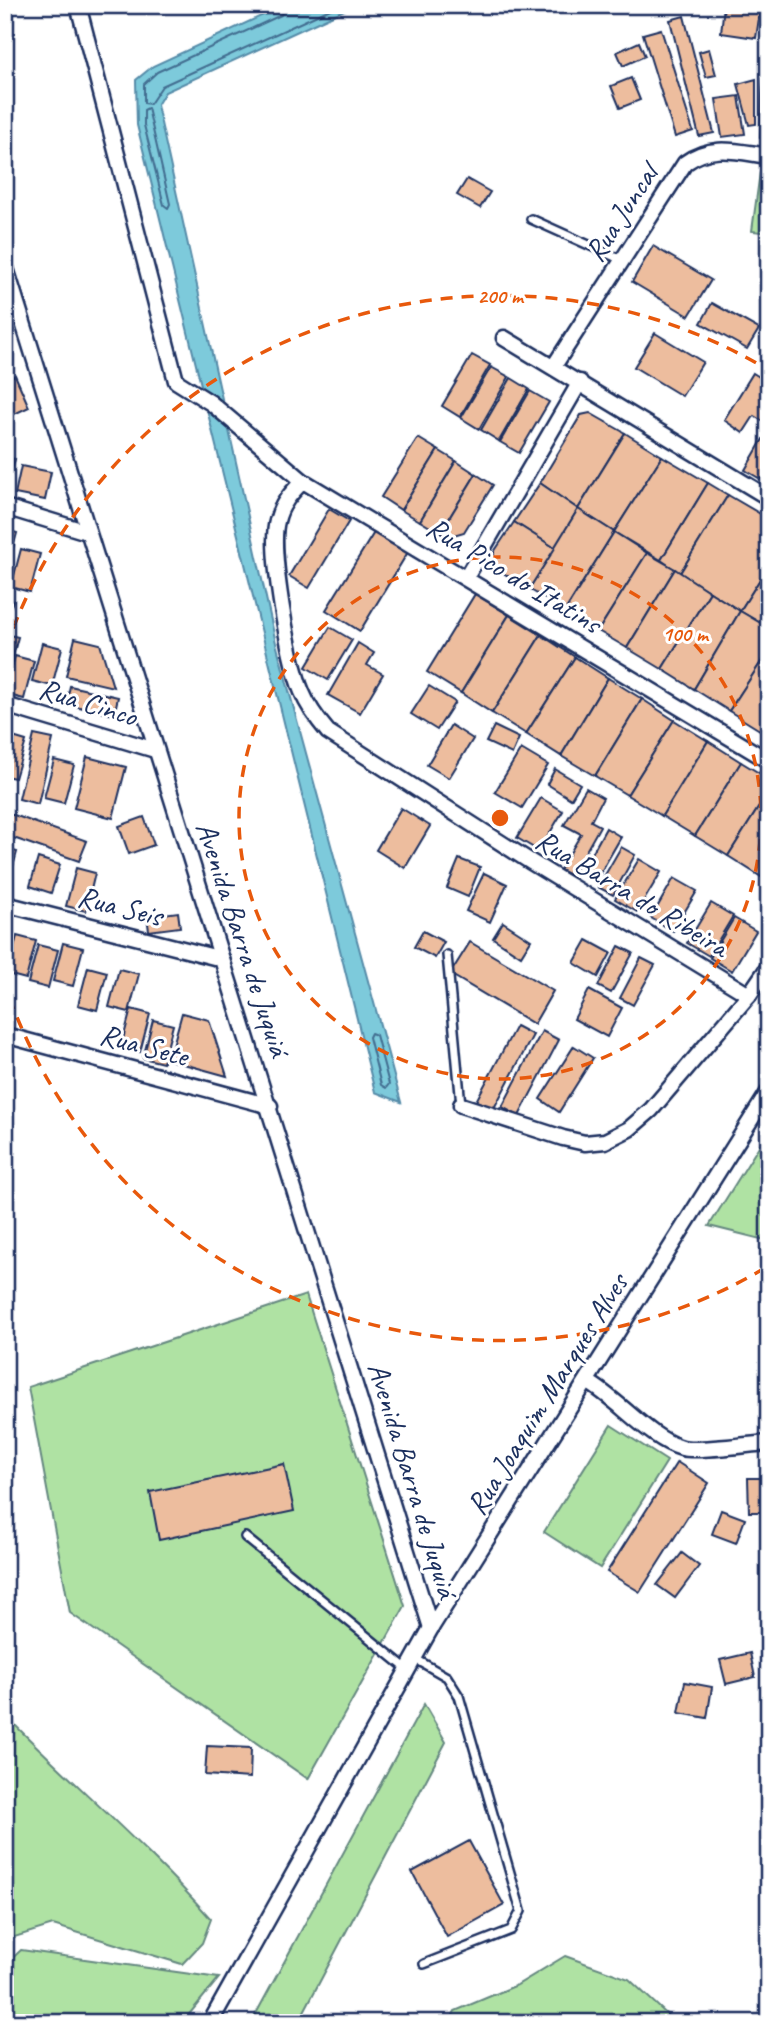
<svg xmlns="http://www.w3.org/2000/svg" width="774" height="2028" font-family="Caveat,sans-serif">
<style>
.green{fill:#afe2a3;stroke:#658880;stroke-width:2}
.water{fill:#7dcadb;stroke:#568ca9;stroke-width:2}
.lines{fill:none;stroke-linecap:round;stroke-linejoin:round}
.shore{stroke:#426d90;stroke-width:2}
.building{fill:#edbd9e;stroke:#1b2f5e;stroke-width:2}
.service-casing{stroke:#1b2f5e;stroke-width:12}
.minor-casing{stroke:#1b2f5e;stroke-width:19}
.service{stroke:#fff;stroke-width:7}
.minor{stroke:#fff;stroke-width:14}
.ring{fill:none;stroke:#e8590c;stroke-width:3.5;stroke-dasharray:12 9}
.labels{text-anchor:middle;stroke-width:6;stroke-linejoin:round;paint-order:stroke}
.street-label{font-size:30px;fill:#1b2f5e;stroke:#fff}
.centre{fill:#e8590c;stroke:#fff;stroke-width:3.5}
.ring-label{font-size:21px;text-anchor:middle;font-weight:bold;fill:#e8590c;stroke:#fff;stroke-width:6;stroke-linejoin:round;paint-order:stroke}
</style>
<rect width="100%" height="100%" fill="#fff"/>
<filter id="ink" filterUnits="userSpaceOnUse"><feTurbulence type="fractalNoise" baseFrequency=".0143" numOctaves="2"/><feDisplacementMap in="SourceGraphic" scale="14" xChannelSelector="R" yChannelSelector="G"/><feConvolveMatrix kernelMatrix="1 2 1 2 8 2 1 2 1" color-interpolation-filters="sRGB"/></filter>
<g filter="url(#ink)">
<g class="green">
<polygon points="760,172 769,173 769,233 752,231"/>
<polygon points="769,1130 769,1241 709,1226"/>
<polygon points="306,1295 405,1606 308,1779 70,1613 28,1387"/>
<polygon points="611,1425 667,1461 600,1568 544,1532"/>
<polygon points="424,1704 446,1742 298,2023 251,2023"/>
<path d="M5 1708 15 1725C80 1790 150 1850 211 1919L202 1943 182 1964 53 1925 5 1940Z"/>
<polygon points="21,1950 219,1978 182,2023 5,2023 5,1965"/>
<polygon points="565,1956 629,1979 676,2023 449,2023 455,2011 517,1985"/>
</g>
<polygon class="water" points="285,5 355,5 165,92 157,105 276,643 401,1102 375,1092 137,125 136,80 153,66"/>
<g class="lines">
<g class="shore">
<polyline points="285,5 281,15 157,72 144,84 144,103 150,104 162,86 339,5"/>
<polygon points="148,108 170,204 168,208 164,205 144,125 144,110"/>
<polygon points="371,1033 376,1035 389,1084 386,1088 381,1085 369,1037"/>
</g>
</g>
<g class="building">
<polygon points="724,5 761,5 756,38 721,33"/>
<polygon points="684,16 714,133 699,136 670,20"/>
<polygon points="769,21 769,140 760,138 765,31"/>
<polygon points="661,29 693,131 675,137 643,34"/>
<polygon points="639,42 645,56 623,66 617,52"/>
<polygon points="709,49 716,75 706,77 699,52"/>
<polygon points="631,78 640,100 620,108 611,86"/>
<polygon points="756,79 756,124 749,125 738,84"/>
<polygon points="739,96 745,134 722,137 716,99"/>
<polygon points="467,179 490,192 480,208 457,195"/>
<polygon points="653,246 711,280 689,316 632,282"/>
<polygon points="712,303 759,329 747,349 701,323"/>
<polygon points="655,333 703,362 682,396 634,367"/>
<polygon points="472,355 490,365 460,417 442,406"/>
<polygon points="491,367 509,377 479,429 461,418"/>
<polygon points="753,373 769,383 769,425 754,416 743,433 724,420"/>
<polygon points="15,375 29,407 6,418 5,380"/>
<polygon points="511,378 529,389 499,441 481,430"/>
<polygon points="530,391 549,402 519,453 500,442"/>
<polygon points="590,413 625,433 578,509 540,483 581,415"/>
<polygon points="625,433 662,456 614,532 578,509"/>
<polygon points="418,438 438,450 401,510 381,497"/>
<polygon points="763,439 769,442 769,484 745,470"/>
<polygon points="438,450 456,461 420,521 401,510"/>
<polygon points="662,456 708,483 661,560 614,532"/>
<polygon points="5,457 15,459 5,495"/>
<polygon points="456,461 476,474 440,533 420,521"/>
<polygon points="21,466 51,472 45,500 15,494"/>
<polygon points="476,474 493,485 464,532 447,537 440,533"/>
<polygon points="540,483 578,509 555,548 514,522"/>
<polygon points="708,483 728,495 680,573 661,560"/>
<polygon points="728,495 769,519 769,565 740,611 680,573"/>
<polygon points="329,509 349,521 309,588 289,576"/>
<polygon points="578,509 614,532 565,611 529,589"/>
<polygon points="514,522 555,548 529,589 500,571 494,563 494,552"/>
<polygon points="5,530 17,533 7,571 5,571"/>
<polygon points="375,531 408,552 360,631 326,610"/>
<polygon points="614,532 647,553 598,631 565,611"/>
<polygon points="21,549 40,554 30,592 11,587"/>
<polygon points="647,553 675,569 627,648 598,631"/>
<polygon points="769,565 769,628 740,611"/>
<polygon points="675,569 710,592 662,669 627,648"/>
<polygon points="710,592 740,611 694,689 662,669"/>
<polygon points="475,594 509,615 461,693 427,672"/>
<polygon points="5,598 13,601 5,620"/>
<polygon points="740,611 769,628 769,650 729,711 694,689"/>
<polygon points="509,615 541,635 492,713 461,693"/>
<polygon points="330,627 352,640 328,680 306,667"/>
<polygon points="5,634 18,637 8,675 5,674"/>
<polygon points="541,635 575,657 526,734 492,713"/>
<polygon points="75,638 100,644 113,687 66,676"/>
<polygon points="42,643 62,648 52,686 32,681"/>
<polygon points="358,643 374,653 367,665 383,674 360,713 328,695"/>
<polygon points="769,650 769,723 763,732 729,711"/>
<polygon points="15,656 34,661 24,699 5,694"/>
<polygon points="575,657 608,678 561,756 526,734"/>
<polygon points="608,678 642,699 595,776 561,756"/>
<polygon points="70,686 118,697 114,715 66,704"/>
<polygon points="429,686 455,702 437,730 411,714"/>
<polygon points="642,699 674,720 627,795 595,776"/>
<polygon points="674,720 708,741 662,816 627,795"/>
<polygon points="451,725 473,739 449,778 427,765"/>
<polygon points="494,726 519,738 512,754 486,742"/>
<polygon points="6,735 26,741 15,778 5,776"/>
<polygon points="34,735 53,739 38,804 19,799"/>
<polygon points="708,741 741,762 695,836 662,816"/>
<polygon points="521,749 548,765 522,808 495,792"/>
<polygon points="87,757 126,767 113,818 74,808"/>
<polygon points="54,760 74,765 64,803 44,798"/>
<polygon points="741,762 769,779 769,791 728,856 695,836"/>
<polygon points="555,769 580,784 571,799 547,784"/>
<polygon points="586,788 603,798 591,821 600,826 572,876 560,870 581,834 564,825"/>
<polygon points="769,791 769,868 763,878 728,856"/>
<polygon points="541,798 563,811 539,851 517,838"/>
<polygon points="401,808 430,826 405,868 376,850"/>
<polygon points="11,814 87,841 79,861 5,835"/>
<polygon points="144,817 154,845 129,854 119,826"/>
<polygon points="606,828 621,837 598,877 584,868"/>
<polygon points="621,847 635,855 613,895 598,887"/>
<polygon points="5,849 17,852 7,889 5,889"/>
<polygon points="38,858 60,865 51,893 30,886"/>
<polygon points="459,859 480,867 468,897 447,888"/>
<polygon points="639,859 661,872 637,912 615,899"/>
<polygon points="76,868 95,873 86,911 66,906"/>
<polygon points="484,873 507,884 490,922 466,911"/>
<polygon points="674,878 697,891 673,931 651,918"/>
<polygon points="711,903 733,916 709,956 687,943"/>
<polygon points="178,912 180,927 149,931 147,916"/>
<polygon points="734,918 756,931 732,971 710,958"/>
<polygon points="503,922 531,940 521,956 493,938"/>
<polygon points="423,931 444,942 435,958 414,947"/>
<polygon points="17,936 36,941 26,979 7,974"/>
<polygon points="587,940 611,953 598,977 574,963"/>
<polygon points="470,942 553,991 534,1024 450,974"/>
<polygon points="63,943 83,948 73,986 53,981"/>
<polygon points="38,945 58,950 48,988 28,983"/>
<polygon points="619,946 633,953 611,993 598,986"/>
<polygon points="641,958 655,965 633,1005 620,998"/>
<polygon points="88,967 107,972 97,1010 78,1005"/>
<polygon points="119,969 139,974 129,1012 109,1007"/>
<polygon points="589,990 622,1008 607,1037 574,1019"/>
<polygon points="131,1009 150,1014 140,1052 121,1047"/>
<polygon points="182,1013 209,1020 227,1076 169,1060"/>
<polygon points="153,1020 173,1025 163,1063 143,1058"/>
<polygon points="516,1026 533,1035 493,1110 476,1101"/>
<polygon points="542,1031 559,1040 519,1116 502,1107"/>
<polygon points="574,1046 593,1058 559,1112 540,1099"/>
<polygon points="677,1462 709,1483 640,1592 607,1572"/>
<polygon points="284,1464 294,1511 159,1540 150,1492"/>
<polygon points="748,1478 766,1478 767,1512 749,1512"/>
<polygon points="721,1510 745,1519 736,1543 712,1534"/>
<polygon points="682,1553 699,1566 675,1598 657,1585"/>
<polygon points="750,1653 755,1677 726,1684 720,1660"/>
<polygon points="685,1682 712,1687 707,1718 679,1713"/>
<polygon points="207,1746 251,1748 250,1778 205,1775"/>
<polygon points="469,1841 504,1905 447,1937 412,1872"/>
</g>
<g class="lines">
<g class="service-casing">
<g id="service">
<polyline points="531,219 622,260"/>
<polyline points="447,955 461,1105"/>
<polyline points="245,1537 407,1669"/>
<polyline points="414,1658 447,1677 459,1696 521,1911 511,1930 424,1964"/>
</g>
</g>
<g class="minor-casing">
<g id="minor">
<polyline points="78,5 176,381 211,403 303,481 769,761"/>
<polyline points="5,265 431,1628"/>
<polyline points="504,338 769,498"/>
<path d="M554 366 685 163C712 143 738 152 769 156"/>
<path d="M303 481C291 493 281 504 277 521 269 549 289 663 302 692 308 707 317 719 328 732L531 862 749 995"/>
<polyline points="5,507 87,532"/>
<polyline points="467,576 580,382"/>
<polyline points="5,705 155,750"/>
<polyline points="5,904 222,959"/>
<polyline points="5,1035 270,1106"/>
<polyline points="461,1105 563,1138 585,1143 605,1141 629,1129 651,1110 749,995 769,966"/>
<path d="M588 1382C618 1399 650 1439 682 1448 696 1452 750 1444 769 1443"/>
<polyline points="210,2023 431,1628 769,1091"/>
</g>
</g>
<use href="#service" class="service"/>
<use href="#minor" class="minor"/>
</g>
</g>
<g class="ring">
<circle cx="500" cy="818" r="261"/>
<path d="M765 1268A522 522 0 0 1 6 988M6 648A522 522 0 0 1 765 368"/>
</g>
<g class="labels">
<g class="street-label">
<text transform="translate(621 213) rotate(-57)" y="10">Rua Juncal</text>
<text transform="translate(514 575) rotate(31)" y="10">Rua Pico do Itatins</text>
<text transform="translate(88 702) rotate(17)" y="10">Rua Cinco</text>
<text transform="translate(632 893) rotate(31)" y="10">Rua Barra do Ribeira</text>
<text transform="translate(120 906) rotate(14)" y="10">Rua Seis</text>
<text transform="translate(243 939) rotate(72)" y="10">Avenida Barra de Juquiá</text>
<text transform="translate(144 1045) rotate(15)" y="10">Rua Sete</text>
<text transform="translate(547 1394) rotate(-58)" y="10">Rua Joaquim Marques Alves</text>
<text transform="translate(413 1480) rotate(73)" y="10">Avenida Barra de Juquiá</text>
</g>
</g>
<circle cx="500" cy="818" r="10" class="centre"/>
<g class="ring-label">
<text x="500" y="303">200 m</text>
<text x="685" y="641">100 m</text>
</g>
<rect width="774" height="2028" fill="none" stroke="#fff" stroke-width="28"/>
<rect x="14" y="14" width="746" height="2000" fill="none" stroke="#1b2f5e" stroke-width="2.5" filter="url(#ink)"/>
</svg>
